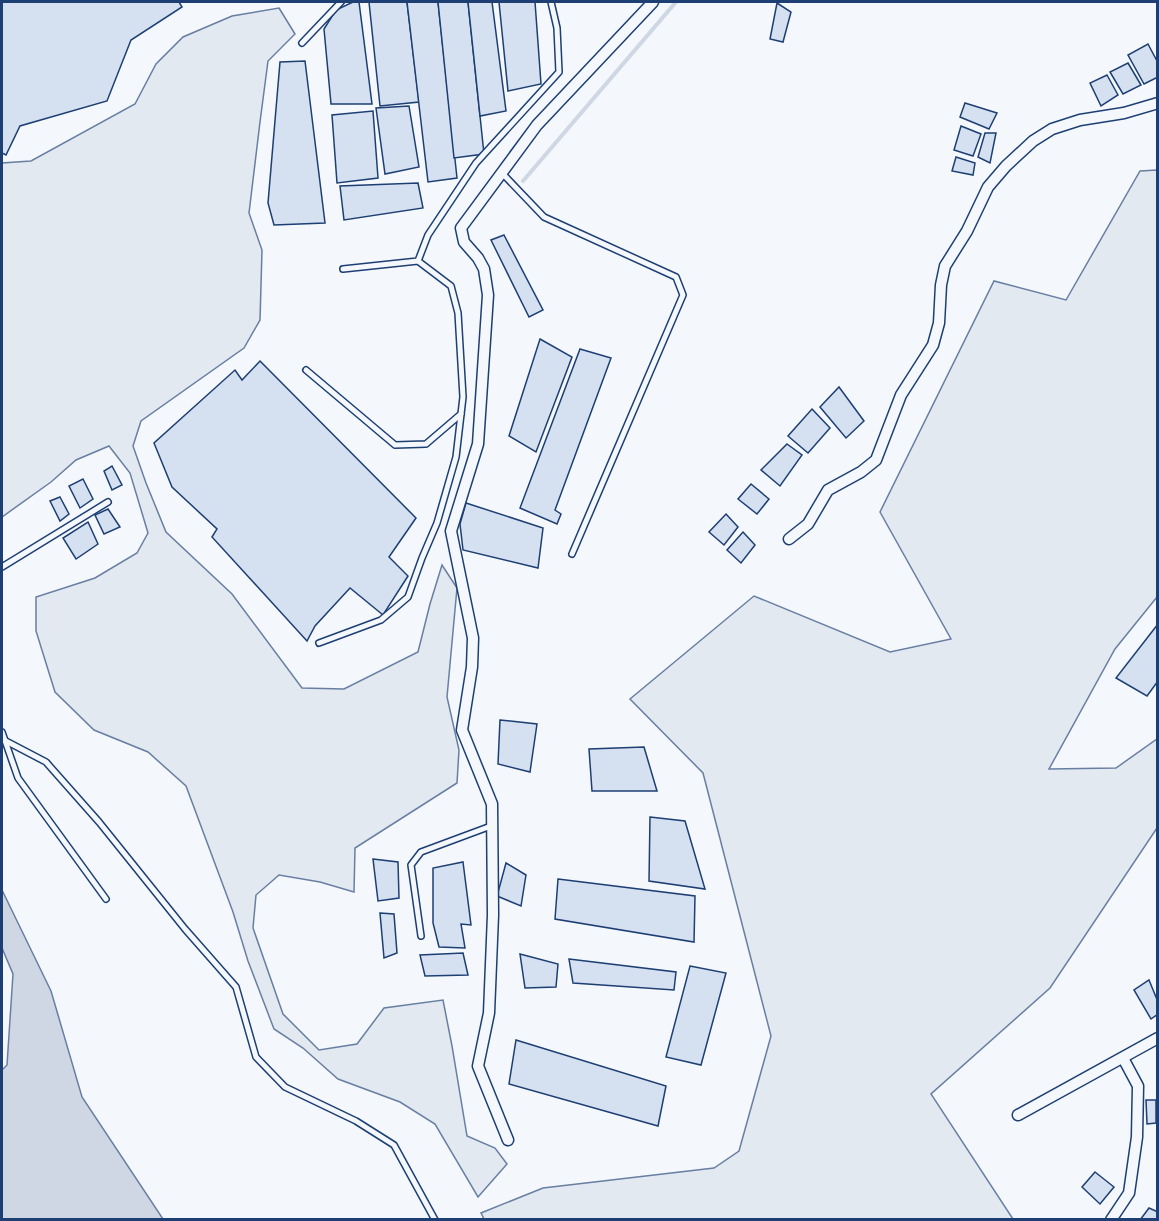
<svg xmlns="http://www.w3.org/2000/svg" width="1159" height="1221" font-family="'Varela Round',sans-serif">
<style>
.green{fill:#e3e9f0;stroke:#687fa3;stroke-width:1.5}
.water{fill:#cfd7e4;stroke:#687fa3;stroke-width:1.5}
.lines{fill:none;stroke-linecap:round;stroke-linejoin:round}
.stream{stroke:#cfd7e4;stroke-width:4}
.building{fill:#d5e0f0;stroke:#1d3f73;stroke-width:1.5}
.lane-casing{stroke:#1d3f73;stroke-width:8}
.street-casing{stroke:#1d3f73;stroke-width:13}
.lane{stroke:#f4f7fb;stroke-width:5}
.street{stroke:#f4f7fb;stroke-width:10}
</style>
<rect width="100%" height="100%" fill="#f4f7fb"/>
<g class="green">
<polygon points="279,8 295,34 268,61 260,122 249,213 262,250 260,320 244,348 141,421 133,446 146,483 166,532 232,594 302,688 344,689 418,652 430,604 442,565 457,588 447,697 459,750 457,783 355,848 354,892 320,882 279,875 256,895 253,928 283,1014 319,1050 357,1044 384,1008 443,1000 452,1046 467,1136 495,1148 507,1164 478,1197 435,1124 400,1102 338,1079 303,1048 274,1029 248,961 233,912 186,786 148,752 94,730 55,692 36,631 36,597 95,578 137,553 148,533 130,473 109,446 76,460 51,482 2,517 2,163 31,161 135,104 156,64 183,37 232,16"/>
<polygon points="1157,170 1157,597 1115,649 1049,769 1116,768 1157,739 1157,828 1050,988 931,1094 1013,1219 484,1219 481,1213 543,1188 714,1168 739,1151 771,1036 703,773 630,699 754,596 890,652 951,639 880,512 994,281 1066,300 1140,171"/>
</g>
<polygon class="water" points="2,890 51,991 82,1097 163,1219 2,1219 2,1070 7,1065 13,974 2,948"/>
<g class="lines">
<polyline class="stream" points="523,181 676,2"/>
</g>
<g class="building">
<polygon points="2,2 179,2 182,7 131,40 107,101 20,126 6,155 2,153"/>
<polygon points="353,2 359,2 372,104 331,104 324,29 336,10"/>
<polygon points="369,2 407,2 419,102 380,106"/>
<polygon points="407,2 438,2 457,178 428,182"/>
<polygon points="438,2 468,2 484,154 454,158"/>
<polygon points="468,2 492,2 506,111 480,116"/>
<polygon points="499,2 535,2 541,84 508,91"/>
<polygon points="777,3 791,12 783,42 770,39"/>
<polygon points="1148,44 1158,63 1158,77 1144,84 1128,55"/>
<polygon points="305,61 325,223 274,225 268,203 280,62"/>
<polygon points="1128,63 1141,85 1123,94 1110,72"/>
<polygon points="1107,75 1118,95 1101,106 1090,83"/>
<polygon points="965,103 997,113 989,129 960,117"/>
<polygon points="409,106 419,167 385,174 376,108"/>
<polygon points="373,111 378,178 337,183 332,115"/>
<polygon points="961,126 981,134 973,156 954,150"/>
<polygon points="985,133 996,133 990,163 978,157"/>
<polygon points="956,157 975,163 973,175 952,171"/>
<polygon points="418,183 423,208 344,220 340,186"/>
<polygon points="504,235 543,310 529,317 491,240"/>
<polygon points="540,339 572,357 536,452 509,436"/>
<polygon points="580,349 611,358 555,510 561,514 557,524 520,508"/>
<polygon points="260,361 416,518 389,557 408,576 383,615 350,588 315,626 307,641 212,537 217,529 172,487 154,443 235,370 242,380"/>
<polygon points="839,387 864,421 846,438 820,407"/>
<polygon points="812,409 830,428 808,453 788,436"/>
<polygon points="787,444 802,455 780,486 761,470"/>
<polygon points="112,466 122,485 112,490 104,471"/>
<polygon points="83,479 93,499 80,508 69,486"/>
<polygon points="751,484 769,499 757,514 738,499"/>
<polygon points="60,497 69,514 60,521 50,501"/>
<polygon points="466,503 543,528 538,568 463,550 460,524"/>
<polygon points="108,509 120,527 104,534 95,515"/>
<polygon points="726,514 738,527 724,545 709,532"/>
<polygon points="88,522 98,544 76,559 63,538"/>
<polygon points="743,532 755,545 741,563 727,550"/>
<polygon points="1158,624 1158,681 1147,696 1116,678"/>
<polygon points="500,720 537,724 530,772 498,764"/>
<polygon points="644,747 657,791 592,791 589,749"/>
<polygon points="650,817 685,821 705,889 649,881"/>
<polygon points="373,859 398,862 399,898 378,901"/>
<polygon points="463,862 471,925 461,924 465,948 439,947 433,923 433,868"/>
<polygon points="506,863 526,875 521,906 497,896"/>
<polygon points="558,879 695,896 694,942 555,919"/>
<polygon points="380,913 394,914 397,953 384,958"/>
<polygon points="463,953 468,975 425,976 420,955"/>
<polygon points="520,954 558,964 556,987 525,988"/>
<polygon points="569,959 676,972 674,990 573,983"/>
<polygon points="690,966 726,973 701,1065 666,1057"/>
<polygon points="1149,980 1158,1002 1158,1014 1151,1019 1134,990"/>
<polygon points="516,1040 666,1086 658,1126 509,1084"/>
<polygon points="1146,1100 1156,1100 1156,1123 1147,1124"/>
<polygon points="1095,1172 1114,1187 1100,1204 1082,1187"/>
<polygon points="1149,1208 1158,1212 1158,1220 1140,1220"/>
</g>
<g class="lines">
<g class="lane-casing">
<g id="lane">
<polyline points="302,43 341,2"/>
<polyline points="502,173 544,217 676,277 683,295 572,554"/>
<polyline points="343,269 418,261 428,235 476,163 559,72 557,28 551,2"/>
<polyline points="306,370 395,445 426,444 461,414"/>
<polyline points="2,567 108,502"/>
<polyline points="319,643 381,620 408,597 422,558 437,523 456,457 463,397 458,313 451,286 418,261"/>
<polyline points="2,732 18,778 106,899"/>
<polyline points="2,739 46,762 99,822 185,929 236,987 256,1057 285,1087 356,1121 394,1145 435,1220"/>
<polyline points="421,936 411,865 421,852 491,826"/>
</g>
</g>
<g class="street-casing">
<g id="street">
<polyline points="789,539 808,524 828,490 861,472 876,460 901,395 933,345 939,323 941,285 945,266 967,231 988,187 1006,166 1033,141 1052,129 1080,120 1124,113 1158,103"/>
<polyline points="1018,1115 1158,1038"/>
<polyline points="508,1140 478,1066 489,1013 493,915 492,804 462,730 472,667 473,638 451,531 478,444 488,295 484,269 478,258 464,242 461,228 537,125 653,2"/>
<polyline points="1111,1220 1129,1193 1137,1137 1138,1086 1123,1058"/>
</g>
</g>
<use href="#lane" class="lane"/>
<use href="#street" class="street"/>
</g>
<rect width="1159" height="1221" fill="none" stroke="#1d3f73" stroke-width="6"/>
</svg>
